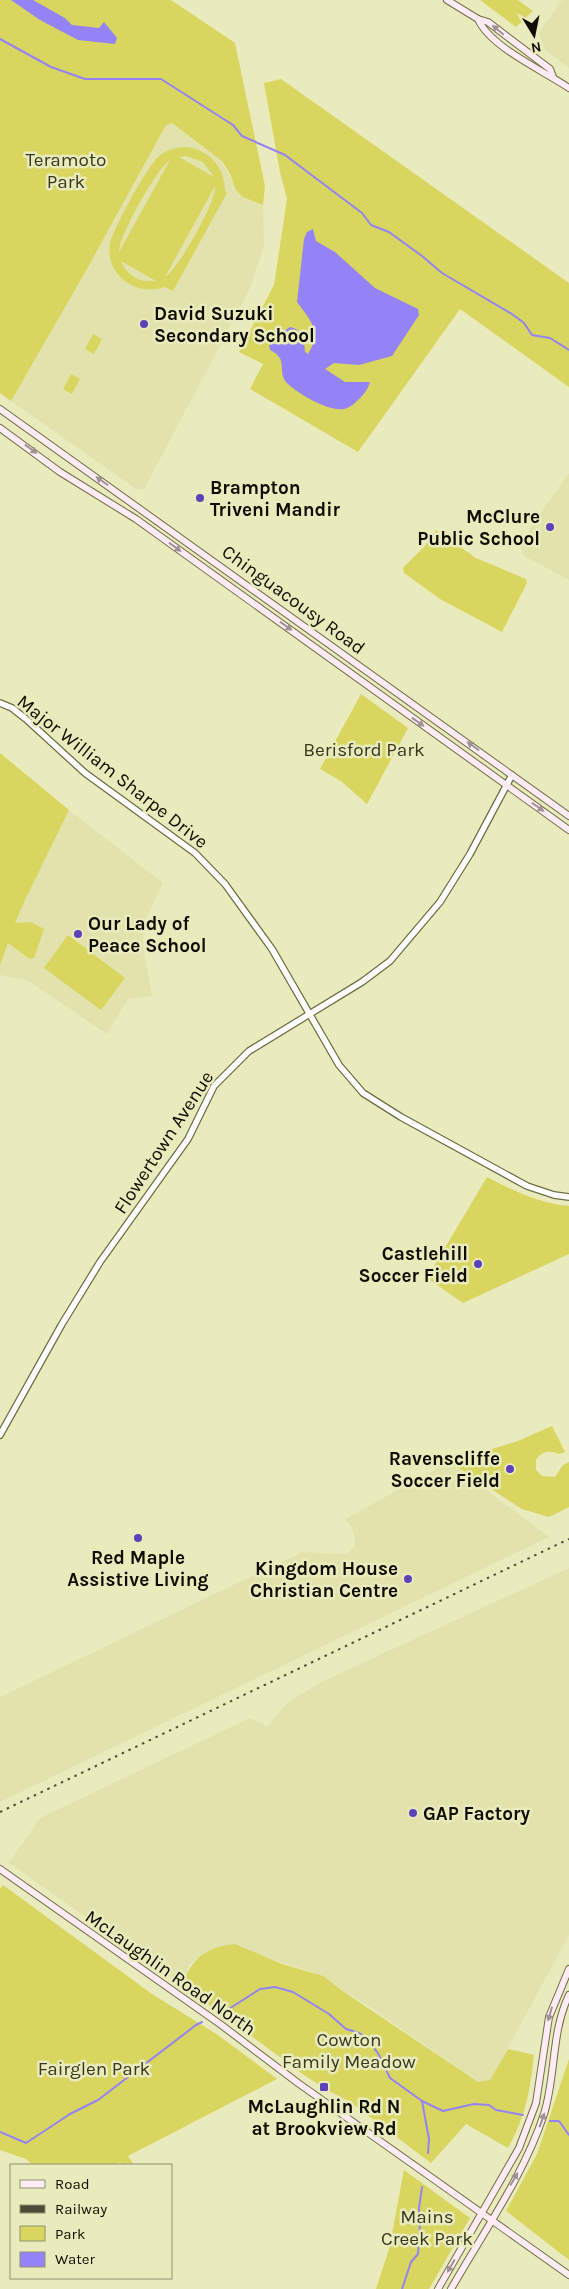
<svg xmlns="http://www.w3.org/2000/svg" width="569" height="2289" font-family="Karla,sans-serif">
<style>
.built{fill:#e2e3ac}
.green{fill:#d8d65e;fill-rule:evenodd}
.water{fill:#9482f7}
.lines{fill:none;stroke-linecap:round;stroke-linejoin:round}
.stream{stroke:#9482f7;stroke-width:2}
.tertiary-casing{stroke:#6e6e44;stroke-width:8}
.secondary-casing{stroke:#6e6e44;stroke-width:8}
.tertiary{stroke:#fff;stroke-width:5.5}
.secondary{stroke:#feebf4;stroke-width:6}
.rail{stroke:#4c4c36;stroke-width:2;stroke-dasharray:2.5 5;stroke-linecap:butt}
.oneway{fill:#9e9293}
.poi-dot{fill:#5d41b9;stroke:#eaebbc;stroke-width:2}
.labels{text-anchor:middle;stroke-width:5;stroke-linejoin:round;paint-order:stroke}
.park-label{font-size:19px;fill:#37371e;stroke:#eaebbc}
.poi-label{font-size:19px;font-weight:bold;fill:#0d0d01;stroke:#eaebbc;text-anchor:start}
.street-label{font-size:19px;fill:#0d0d01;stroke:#eaebbc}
</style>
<rect width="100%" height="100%" fill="#eaebbc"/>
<g class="built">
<polygon points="562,0 569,0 569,68 544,49 539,32"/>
<polygon points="172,123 220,159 240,195 263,205 264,246 250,288 213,359 144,489 136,489 11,401 87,269 166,125"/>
<polygon points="569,473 569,580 524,556 521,546 532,525"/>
<polygon points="69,810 163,883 144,922 143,946 152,996 128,999 107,1034 27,980 0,975 0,965 4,953 24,900"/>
<polygon points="449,1462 549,1537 0,1802 0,1697 302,1552 347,1554 355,1546 355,1537 351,1526 345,1519"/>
<polygon points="569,1568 569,1935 490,2081 478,2082 368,2006 310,1971 268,1958 195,1959 190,1964 182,1985 9,1863 40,1818 250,1718 267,1727 287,1703 321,1682"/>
</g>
<g class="green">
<polygon points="0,0 171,0 235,43 265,186 263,205 243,197 236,190 230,174 222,161 172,123 166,125 87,269 11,401 0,393"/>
<polygon points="480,0 518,0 533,11 516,27"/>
<polygon points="281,79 569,283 569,387 460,309 358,452 250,389 263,364 239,352 274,285 287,199 280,172 264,83"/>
<path d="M187 147C210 150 225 168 225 191L227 193 173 291 165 287C137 297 105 276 110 244 112 230 148 166 158 157 166 150 176 147 187 147ZM186 156 203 162 214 177 179 157ZM170 160 119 252C119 236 157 168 170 160ZM215 186C217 201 178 269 165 277ZM121 261 156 281C140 283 127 276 121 261Z"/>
<polygon points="93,334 102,339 94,354 85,349"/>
<polygon points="71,374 80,379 72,394 63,389"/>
<polygon points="436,530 476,558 526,579 527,583 502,632 440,599 404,573 403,568 424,547"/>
<polygon points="361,694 408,728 367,804 341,781 320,769"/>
<polygon points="0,753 69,810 25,900 15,923 31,922 44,929 34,958 30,959 8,943 0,965"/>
<polygon points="68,935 125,978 101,1010 44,968"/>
<path d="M487 1177C514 1191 538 1203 569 1206V1254L463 1303 427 1278Z"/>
<path d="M552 1426 565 1452 559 1454C550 1450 542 1451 536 1460V1470L542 1476 555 1477 563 1465 569 1462V1507L549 1517 522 1509 449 1462 518 1441Z"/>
<polygon points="3,1885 152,1994 218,2035 277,2079 128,2156 134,2165 122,2165 120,2162 114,2165 33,2165 26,2159 0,2150 0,1889"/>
<path d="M235 1944 282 1964 323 1976 344 1992 478 2082 490 2080 508 2049 534 2055C530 2091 526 2116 508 2148L466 2124 431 2163 350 2102 325 2089 304 2075 182 1985C192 1958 206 1947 235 1944Z"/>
<polygon points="569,2059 569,2260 506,2211 537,2154"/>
<polygon points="404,2170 470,2218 429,2289 376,2289 389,2249"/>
</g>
<g class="water">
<polygon points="11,0 33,0 65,18 72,25 99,28 104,22 117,38 115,44 78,40 40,20"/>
<path d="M313 229 316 241 335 252 375 288 418 309 419 315 392 356 359 365 334 363 325 369 345 382H370C368 389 364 394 360 398 355 403 351 407 344 409 329 412 296 393 286 382 277 370 289 359 270 350L269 345 276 343 284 331 290 327C304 330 304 340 305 352L308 354C322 331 311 321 297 302L304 239 307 232Z"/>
</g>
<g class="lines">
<g class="stream">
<polyline points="0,39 51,67 85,79 161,79 233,125 242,136 285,155 362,213 371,225 389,232 422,256 442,273 512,314 524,323 532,335 550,338 569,350"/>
<polyline points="221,2014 260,1989 275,1987 293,1992 329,2014 346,2029 359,2033 368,2039 379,2055 390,2078 422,2101 443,2111 474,2104 489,2105 496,2110 523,2115"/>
<polyline points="422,2101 429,2139 428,2153"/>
<polyline points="550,2121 559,2121 569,2135"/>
<polyline points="0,2132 26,2143 70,2114 98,2100 196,2025 202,2022"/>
<polyline points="402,2289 411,2262 418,2254 420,2225 419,2208 422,2187"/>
</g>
<g class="tertiary-casing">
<g id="tertiary">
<polyline points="0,703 12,708 26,719 85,773 195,853 225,884 272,949 339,1065 363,1093 401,1117 527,1186 554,1195 569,1197"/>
<polyline points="0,1435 62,1324 100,1262 188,1139 214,1086 249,1051 362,982 390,961 440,902 470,854 512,775"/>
</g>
</g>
<g class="secondary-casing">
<g id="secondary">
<polyline points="447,0 478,19 488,22 550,69 553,77"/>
<path d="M478 19C490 47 544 71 569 88"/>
<polyline points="0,409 569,816"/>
<polyline points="0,428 60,472 136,519 569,830"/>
<polyline points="0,1869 220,2024 298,2083 569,2275"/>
<polyline points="438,2289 519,2148 536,2103 549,2017 569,1969"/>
<path d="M451 2289C483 2233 524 2175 544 2114 556 2076 551 2032 569 1995"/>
</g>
</g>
<use href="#tertiary" class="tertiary"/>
<use href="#secondary" class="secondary"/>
<polyline class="rail" points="0,1812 569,1539"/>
</g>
<defs><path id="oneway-solid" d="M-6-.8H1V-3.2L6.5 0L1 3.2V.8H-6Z" transform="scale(1.25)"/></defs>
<g class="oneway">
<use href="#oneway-solid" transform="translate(498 30) rotate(-141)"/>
<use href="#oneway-solid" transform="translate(31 449) rotate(36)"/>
<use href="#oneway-solid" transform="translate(102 481) rotate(-145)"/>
<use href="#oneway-solid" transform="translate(175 547) rotate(36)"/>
<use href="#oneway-solid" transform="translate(286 626) rotate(36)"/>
<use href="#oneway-solid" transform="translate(418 722) rotate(36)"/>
<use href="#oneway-solid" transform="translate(473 746) rotate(-144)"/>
<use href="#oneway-solid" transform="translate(538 807) rotate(35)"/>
<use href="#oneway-solid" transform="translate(550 2014) rotate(106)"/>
<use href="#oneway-solid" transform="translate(542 2120) rotate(-71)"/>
<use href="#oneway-solid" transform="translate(514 2179) rotate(-60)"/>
<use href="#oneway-solid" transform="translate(451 2266) rotate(120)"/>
</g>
<g class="poi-dot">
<circle cx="144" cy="324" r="5"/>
<circle cx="200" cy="498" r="5"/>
<circle cx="550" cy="527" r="5"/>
<circle cx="78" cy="934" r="5"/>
<circle cx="478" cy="1264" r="5"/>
<circle cx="510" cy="1469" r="5"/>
<circle cx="138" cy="1538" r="5"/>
<circle cx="408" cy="1579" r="5"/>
<circle cx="413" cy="1813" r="5"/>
<rect x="319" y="2082" width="10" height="10" rx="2.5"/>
</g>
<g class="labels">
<g class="park-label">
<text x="66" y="166">Teramoto<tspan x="66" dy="22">Park</tspan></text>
<text x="364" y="756">Berisford Park</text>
<text x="349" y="2046">Cowton<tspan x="349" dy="22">Family Meadow</tspan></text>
<text x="94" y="2075">Fairglen Park</text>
<text x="427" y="2223">Mains<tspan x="427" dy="22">Creek Park</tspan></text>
</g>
<g class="poi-label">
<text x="154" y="320">David Suzuki<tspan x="154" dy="22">Secondary School</tspan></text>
<text x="210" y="494">Brampton<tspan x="210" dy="22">Triveni Mandir</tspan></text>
<text x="540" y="523" text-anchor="end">McClure<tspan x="540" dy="22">Public School</tspan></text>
<text x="88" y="930">Our Lady of<tspan x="88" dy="22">Peace School</tspan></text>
<text x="468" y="1260" text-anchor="end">Castlehill<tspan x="468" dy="22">Soccer Field</tspan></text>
<text x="500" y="1465" text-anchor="end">Ravenscliffe<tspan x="500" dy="22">Soccer Field</tspan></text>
<text x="138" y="1564" text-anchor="middle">Red Maple<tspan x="138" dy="22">Assistive Living</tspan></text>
<text x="398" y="1575" text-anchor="end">Kingdom House<tspan x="398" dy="22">Christian Centre</tspan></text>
<text x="423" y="1820">GAP Factory</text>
<text x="324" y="2113" text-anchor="middle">McLaughlin Rd N<tspan x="324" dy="22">at Brookview Rd</tspan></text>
</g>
<g class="street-label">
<text transform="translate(294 599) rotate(36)" y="7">Chinguacousy Road</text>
<text transform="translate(113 771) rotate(38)" y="7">Major William Sharpe Drive</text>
<text transform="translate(163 1142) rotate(-57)" y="7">Flowertown Avenue</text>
<text transform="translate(171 1972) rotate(35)" y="7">McLaughlin Road North</text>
</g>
</g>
<rect x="10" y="2164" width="162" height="115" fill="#eaebbc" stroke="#929271"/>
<rect x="20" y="2180" width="25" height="8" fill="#feebf4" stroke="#929271"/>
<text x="55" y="2189" font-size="15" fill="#0d0d01">Road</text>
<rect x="20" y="2205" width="25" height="8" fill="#4c4c36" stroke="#929271"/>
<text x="55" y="2214" font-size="15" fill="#0d0d01">Railway</text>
<rect x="20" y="2226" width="25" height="15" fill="#d8d65e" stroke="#929271"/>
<text x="55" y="2239" font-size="15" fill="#0d0d01">Park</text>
<rect x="20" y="2252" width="25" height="15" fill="#9482f7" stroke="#929271"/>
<text x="55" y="2264" font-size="15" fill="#0d0d01">Water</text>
<g transform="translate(534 35) rotate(170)" stroke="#eaebbc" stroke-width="4" paint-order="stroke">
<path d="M0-4L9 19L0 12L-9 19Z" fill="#0d0d01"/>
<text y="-8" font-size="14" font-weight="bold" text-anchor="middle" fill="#0d0d01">N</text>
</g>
</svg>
